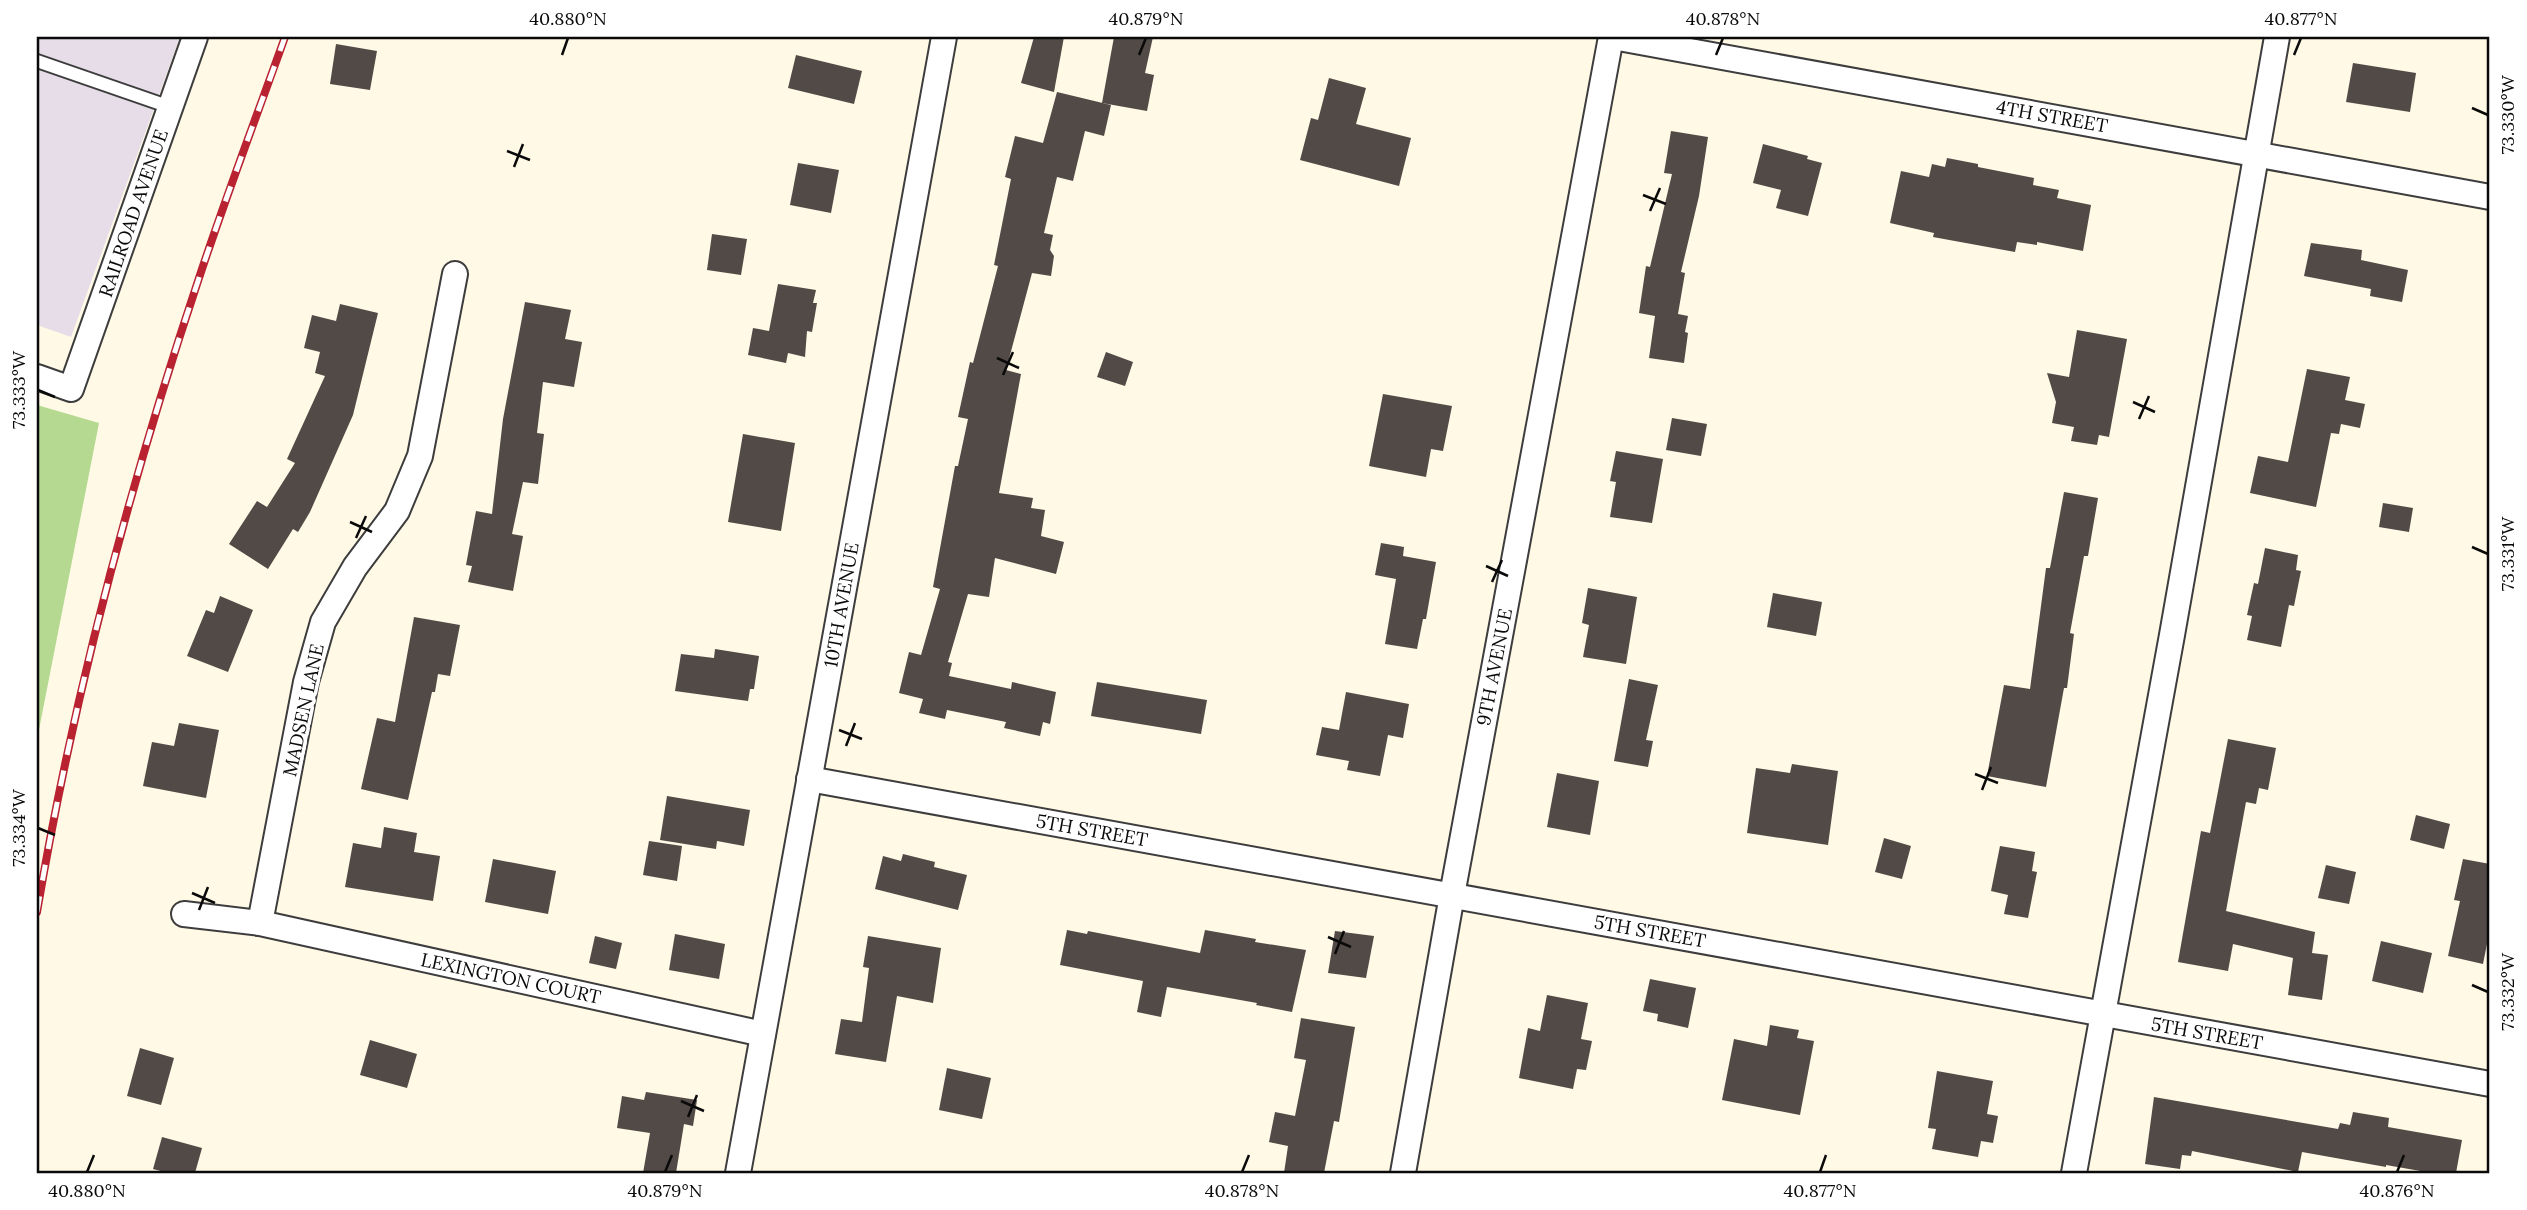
<svg xmlns="http://www.w3.org/2000/svg" width="2527" height="1210" font-family="Lora,serif">
<style>
.industrial{fill:#e7dde9}
.forest{fill:#b5d990}
.building{fill:#524a46}
.lines{fill:none;stroke-linecap:round;stroke-linejoin:round}
.service-casing{stroke:#3d3d3d;stroke-width:16}
.minor-casing{stroke:#3d3d3d;stroke-width:28}
.service{stroke:#fff;stroke-width:12}
.minor{stroke:#fff;stroke-width:24}
.rail-casing{stroke:#b92231;stroke-width:8}
.rail{stroke:#fff;stroke-width:5;stroke-dasharray:16;stroke-linecap:butt}
.ticks{fill:none;stroke:#0a0a0a;stroke-width:2.5}
.labels{text-anchor:middle;stroke-width:7;stroke-linejoin:round;paint-order:stroke}
.street-label{font-size:19px;fill:#0a0a0a;stroke:#fff}
.neatline{fill:none;stroke:#0a0a0a;stroke-width:2.5}
.ticks-label{font-size:18px;text-anchor:middle;fill:#0a0a0a}
</style>
<rect width="100%" height="100%" fill="#fff9e6"/>
<polygon class="industrial" points="37,37 180,37 71,337 37,325"/>
<polygon class="forest" points="37,405 99,423 37,740"/>
<g class="building">
<polygon points="1034,37 1064,37 1054,92 1021,83"/>
<polygon points="1114,37 1153,37 1145,73 1154,75 1147,111 1102,103"/>
<polygon points="336,44 377,51 370,90 330,84"/>
<polygon points="796,55 862,71 854,104 788,88"/>
<polygon points="2353,63 2416,73 2410,112 2346,102"/>
<polygon points="1329,78 1366,88 1356,124 1411,138 1399,186 1300,160 1311,118 1318,120"/>
<polygon points="1057,92 1111,105 1104,136 1085,131 1073,181 1057,177 1044,233 1053,235 1050,250 1054,256 1051,276 1032,273 1006,370 1021,374 999,493 1033,498 1031,508 1045,510 1041,536 1064,542 1056,574 995,558 989,597 968,594 948,662 952,663 949,676 1011,689 1012,682 1056,692 1050,724 1043,722 1040,736 1004,728 1006,722 947,710 945,719 919,713 923,699 899,693 909,652 921,655 940,589 933,587 955,466 958,466 968,419 958,417 970,362 973,363 998,266 994,265 1011,179 1005,177 1015,136 1043,143"/>
<polygon points="1671,131 1708,137 1699,196 1681,272 1685,273 1678,314 1688,316 1685,332 1688,333 1684,363 1649,358 1655,316 1639,313 1646,266 1650,267 1672,174 1664,173"/>
<polygon points="1763,144 1808,156 1807,159 1822,163 1808,216 1776,208 1781,190 1753,183"/>
<polygon points="1947,158 1978,164 1978,167 2034,178 2033,185 2059,190 2057,198 2091,205 2083,251 2037,242 2037,245 2017,242 2015,252 1933,237 1934,233 1890,223 1901,171 1929,177 1932,164 1945,167"/>
<polygon points="798,163 839,170 831,213 790,205"/>
<polygon points="712,234 747,239 741,275 707,270"/>
<polygon points="2311,243 2362,250 2361,260 2408,270 2402,302 2370,296 2371,289 2304,276"/>
<polygon points="778,284 816,290 813,303 817,303 812,332 807,331 805,357 788,353 786,363 748,355 753,328 769,331"/>
<polygon points="525,302 571,310 565,339 582,342 574,387 543,382 537,433 544,434 538,484 523,482 512,534 523,536 513,591 468,582 472,566 466,565 476,511 492,514 503,419"/>
<polygon points="340,304 378,313 353,415 310,512 298,532 293,529 268,569 229,544 257,501 267,507 295,463 287,459 325,376 315,373 320,352 304,348 312,315 336,321"/>
<polygon points="2077,330 2127,339 2109,437 2099,435 2097,445 2071,441 2074,427 2052,423 2056,402 2047,373 2069,377"/>
<polygon points="1106,352 1133,362 1125,386 1097,377"/>
<polygon points="2307,369 2350,377 2345,400 2365,404 2360,428 2341,424 2339,434 2331,433 2316,507 2250,493 2258,456 2288,462"/>
<polygon points="1383,394 1452,406 1443,451 1431,449 1426,477 1369,466"/>
<polygon points="1672,418 1707,424 1701,456 1666,450"/>
<polygon points="743,434 795,443 781,531 728,522"/>
<polygon points="1616,451 1663,459 1652,523 1610,517 1616,482 1610,481"/>
<polygon points="2064,492 2098,498 2088,556 2084,556 2070,633 2074,634 2067,688 2064,688 2046,787 1987,776 2004,685 2030,689 2046,568 2050,568"/>
<polygon points="2383,503 2413,508 2409,532 2379,527"/>
<polygon points="1381,543 1404,547 1403,556 1436,562 1426,619 1423,619 1417,649 1385,644 1396,579 1375,575"/>
<polygon points="2265,548 2298,555 2296,570 2301,571 2294,606 2289,605 2281,647 2247,640 2252,616 2247,615 2254,583 2258,584"/>
<polygon points="1588,588 1637,597 1626,664 1583,657 1589,625 1582,623"/>
<polygon points="1773,593 1822,602 1816,636 1767,627"/>
<polygon points="220,596 253,610 228,672 187,656 206,610 214,613"/>
<polygon points="414,617 460,625 450,676 438,674 435,692 432,692 408,800 361,789 377,718 395,722"/>
<polygon points="715,649 759,656 754,689 750,689 748,701 675,691 681,654 714,658"/>
<polygon points="1629,679 1658,685 1646,740 1653,741 1648,767 1614,761"/>
<polygon points="1097,682 1207,700 1201,734 1091,716"/>
<polygon points="1346,692 1409,704 1403,738 1388,735 1380,776 1347,770 1349,761 1316,755 1322,727 1339,730"/>
<polygon points="179,723 219,730 206,798 143,786 152,742 174,746"/>
<polygon points="2228,739 2276,748 2268,790 2259,788 2256,804 2246,802 2226,911 2315,932 2312,953 2328,955 2322,1000 2288,995 2293,958 2233,944 2228,971 2178,962 2201,831 2210,833"/>
<polygon points="1792,764 1838,771 1828,845 1747,833 1756,768 1790,773"/>
<polygon points="1557,773 1599,781 1590,835 1547,827"/>
<polygon points="667,796 750,810 744,846 717,841 716,849 660,840"/>
<polygon points="2416,815 2450,824 2444,849 2410,840"/>
<polygon points="384,827 417,833 414,852 440,856 433,901 345,887 353,843 381,848"/>
<polygon points="1884,838 1911,846 1902,879 1875,872"/>
<polygon points="649,841 682,846 677,881 643,875"/>
<polygon points="2000,846 2035,852 2032,871 2037,872 2028,918 2004,914 2008,895 1991,891"/>
<polygon points="903,854 935,862 934,867 967,875 958,910 875,889 883,856 901,861"/>
<polygon points="493,859 556,871 548,914 485,902"/>
<polygon points="2463,859 2490,864 2490,929 2483,964 2448,956 2460,901 2454,900"/>
<polygon points="2326,865 2356,872 2349,904 2318,898"/>
<polygon points="1067,930 1087,934 1088,931 1200,953 1205,930 1256,939 1255,942 1306,950 1292,1012 1256,1005 1257,1003 1167,987 1161,1017 1137,1012 1143,981 1060,965"/>
<polygon points="1335,931 1374,936 1366,978 1328,973"/>
<polygon points="675,934 725,944 719,979 669,970"/>
<polygon points="595,936 622,943 616,969 589,963"/>
<polygon points="868,936 941,948 933,1003 897,996 886,1062 835,1054 841,1019 862,1022 869,968 863,967"/>
<polygon points="2381,941 2432,953 2423,993 2372,981"/>
<polygon points="1650,979 1696,988 1688,1028 1657,1021 1658,1014 1643,1011"/>
<polygon points="1547,995 1588,1003 1581,1039 1592,1041 1586,1070 1577,1069 1573,1089 1519,1078 1528,1028 1540,1031"/>
<polygon points="1301,1018 1355,1027 1339,1122 1334,1121 1324,1173 1284,1173 1288,1146 1269,1142 1275,1112 1295,1116 1306,1060 1294,1058"/>
<polygon points="1770,1025 1799,1030 1797,1038 1814,1041 1800,1115 1722,1100 1734,1039 1767,1046"/>
<polygon points="370,1040 417,1054 407,1088 360,1075"/>
<polygon points="140,1048 174,1058 161,1105 127,1096"/>
<polygon points="947,1068 991,1078 982,1119 939,1110"/>
<polygon points="1937,1071 1993,1081 1987,1114 1998,1116 1993,1143 1981,1141 1978,1157 1932,1149 1936,1129 1928,1128"/>
<polygon points="646,1092 697,1100 693,1126 684,1124 676,1173 643,1173 650,1133 617,1128 622,1096 644,1100"/>
<polygon points="2154,1097 2338,1129 2340,1123 2350,1125 2353,1112 2389,1118 2388,1127 2462,1140 2456,1173 2432,1173 2386,1165 2386,1167 2302,1152 2298,1172 2192,1151 2191,1156 2182,1155 2180,1169 2145,1164"/>
<polygon points="162,1137 202,1148 195,1173 168,1173 153,1169"/>
</g>
<g class="lines">
<g class="service-casing">
<polyline id="service" points="37,61 170,107"/>
</g>
<g class="minor-casing">
<g id="minor">
<polyline points="1613,37 2490,197"/>
<polyline points="37,377 71,389 195,37"/>
<polyline points="809,779 2490,1084"/>
<polyline points="184,914 260,923 763,1034"/>
<polyline points="260,923 306,682 323,622 355,567 397,511 420,456 455,274"/>
<polyline points="738,1173 944,37"/>
<polyline points="1403,1173 1452,895 1611,37"/>
<polyline points="2074,1173 2172,635 2277,37"/>
</g>
</g>
<use href="#service" class="service"/>
<use href="#minor" class="minor"/>
<g class="rail-casing">
<path id="rail" d="M37 912C73 698 129 487 198 281 225 199 256 118 285 37"/>
</g>
<use href="#rail" class="rail"/>
</g>
<path class="ticks" d="M562 55 568 38M1139 55 1146 38M1716 55 1723 38M2294 55 2301 38M2472 108 2488 115M507 151 530 160M514 167 523 144M1643 195 1666 204M1650 211 1660 188M997 358 1019 368M1003 375 1013 352M38 390 55 397M2133 402 2155 412M2139 419 2149 396M350 522 372 532M356 538 366 516M2472 547 2488 554M1486 566 1508 576M1492 582 1502 560M839 730 862 739M846 746 855 723M1975 774 1998 783M1982 790 1991 767M38 828 55 835M192 893 215 903M199 910 208 887M1328 937 1351 947M1335 954 1344 931M2472 985 2488 992M681 1101 704 1111M688 1117 697 1095M87 1172 94 1155M665 1172 672 1155M1242 1172 1249 1155M1820 1172 1826 1155M2397 1172 2404 1155"/>
<g class="labels">
<g class="street-label">
<text transform="translate(2052 116) rotate(10)" y="7">4TH STREET</text>
<text transform="translate(133 213) rotate(-71)" y="7">RAILROAD AVENUE</text>
<text transform="translate(841 605) rotate(-80)" y="7">10TH AVENUE</text>
<text transform="translate(1494 667) rotate(-79)" y="7">9TH AVENUE</text>
<text transform="translate(303 710) rotate(-78)" y="7">MADSEN LANE</text>
<text transform="translate(1092 830) rotate(10)" y="7">5TH STREET</text>
<text transform="translate(1650 931) rotate(10)" y="7">5TH STREET</text>
<text transform="translate(511 978) rotate(12)" y="7">LEXINGTON COURT</text>
<text transform="translate(2207 1033) rotate(10)" y="7">5TH STREET</text>
</g>
</g>
<rect width="2527" height="1210" fill="none" stroke="#ffffff" stroke-width="77"/>
<rect x="38" y="38" width="2450" height="1134" class="neatline"/>
<g class="ticks-label">
<text x="568" y="25">40.880°N</text>
<text x="1146" y="25">40.879°N</text>
<text x="1723" y="25">40.878°N</text>
<text x="2301" y="25">40.877°N</text>
<text transform="translate(2508 115) rotate(-90)" y="6">73.330°W</text>
<text transform="translate(19 390) rotate(-90)" y="6">73.333°W</text>
<text transform="translate(2508 554) rotate(-90)" y="6">73.331°W</text>
<text transform="translate(19 828) rotate(-90)" y="6">73.334°W</text>
<text transform="translate(2508 992) rotate(-90)" y="6">73.332°W</text>
<text x="87" y="1197">40.880°N</text>
<text x="665" y="1197">40.879°N</text>
<text x="1242" y="1197">40.878°N</text>
<text x="1820" y="1197">40.877°N</text>
<text x="2397" y="1197">40.876°N</text>
</g>
</svg>
